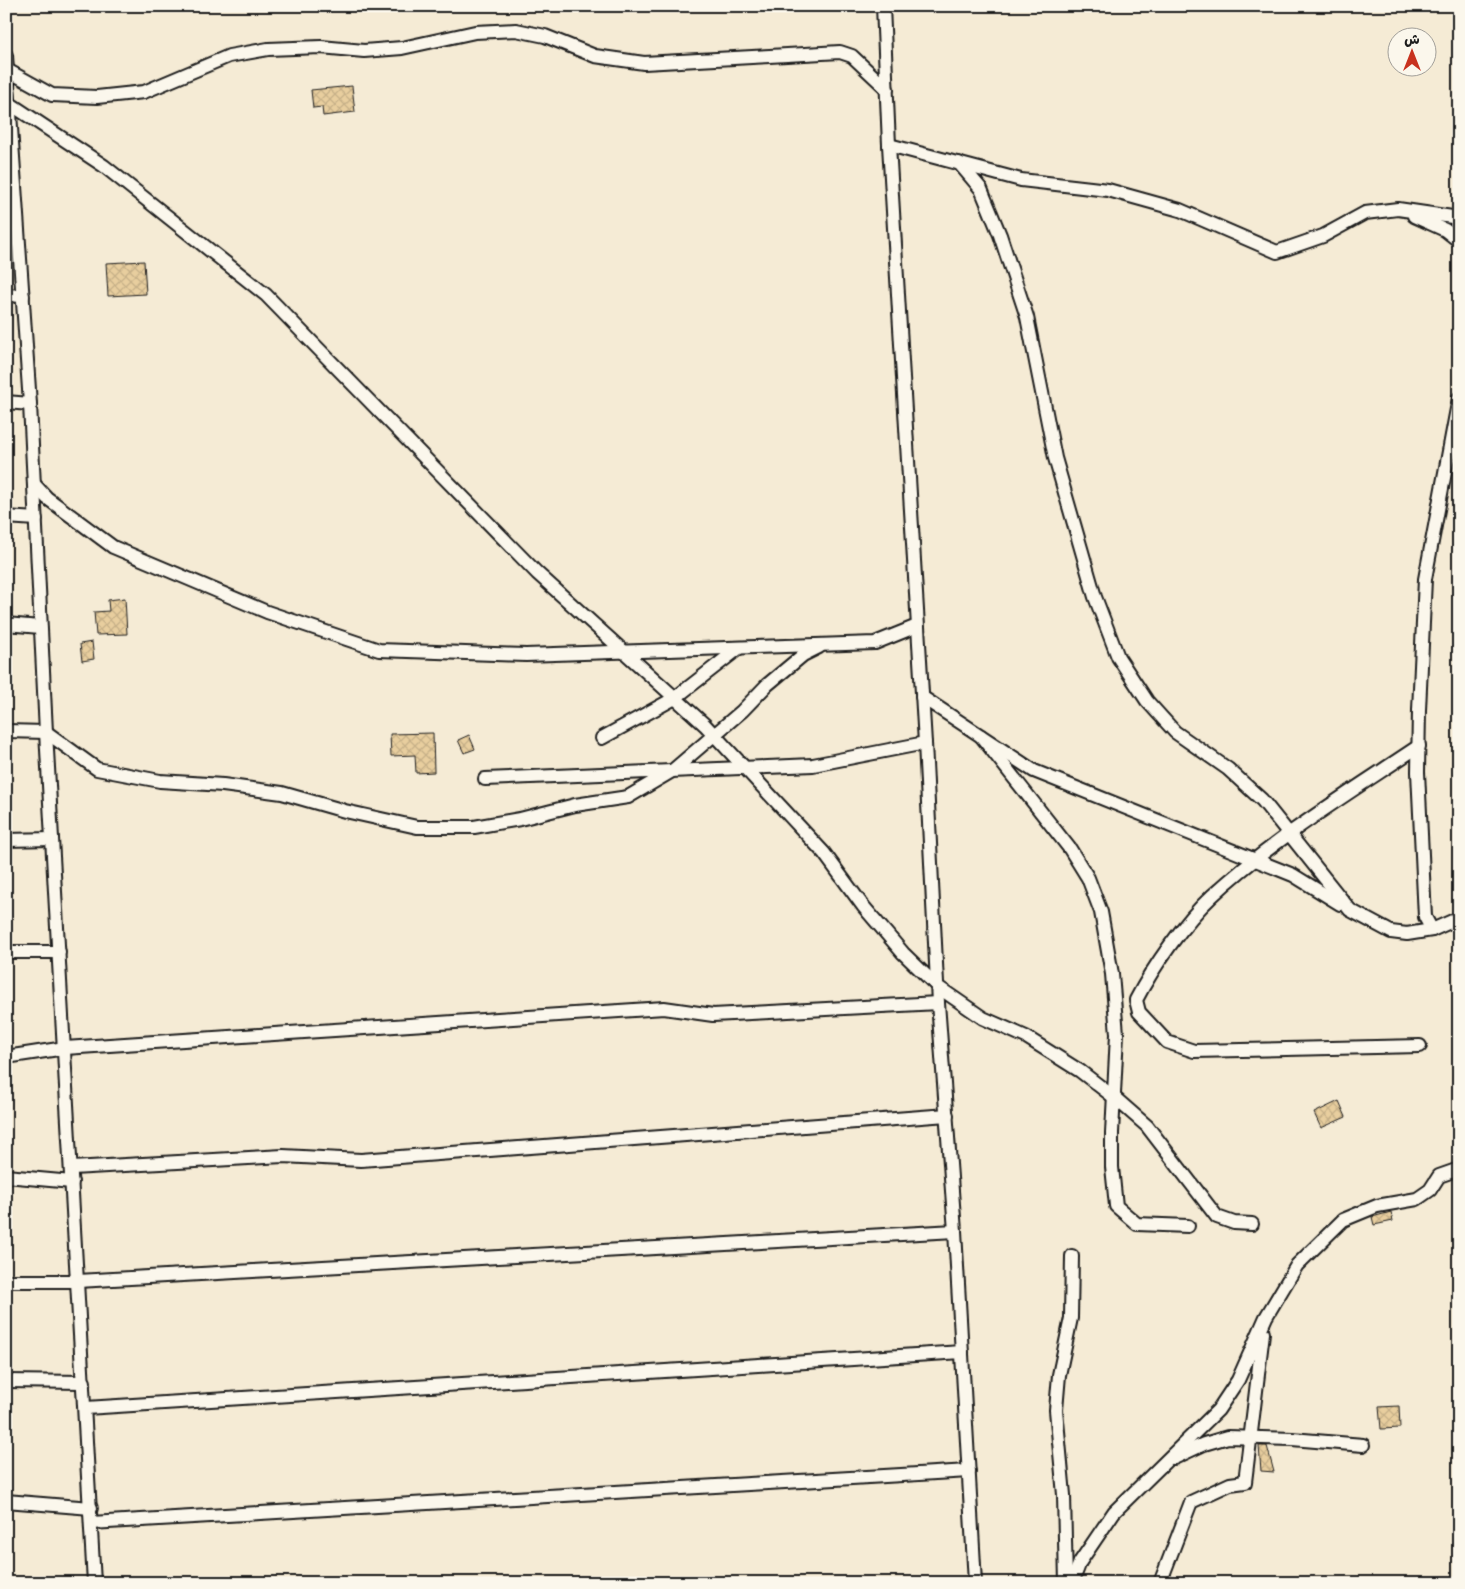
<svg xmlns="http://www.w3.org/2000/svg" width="1465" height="1589" font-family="Mynerve,'Playpen Sans Arabic',sans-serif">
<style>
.building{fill:url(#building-cross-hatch);stroke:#1c1c1c}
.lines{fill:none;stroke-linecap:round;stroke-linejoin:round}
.minor-casing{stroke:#1c1c1c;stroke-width:16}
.minor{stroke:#fbf7ec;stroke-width:12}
</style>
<defs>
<pattern id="building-cross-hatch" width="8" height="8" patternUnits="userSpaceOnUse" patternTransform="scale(1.25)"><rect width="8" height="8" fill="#e8ce9e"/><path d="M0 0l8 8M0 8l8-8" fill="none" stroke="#c6b088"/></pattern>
</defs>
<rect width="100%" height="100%" fill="#f5ebd5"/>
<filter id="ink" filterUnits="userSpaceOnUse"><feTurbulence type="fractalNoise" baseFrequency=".02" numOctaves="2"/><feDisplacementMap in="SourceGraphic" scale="10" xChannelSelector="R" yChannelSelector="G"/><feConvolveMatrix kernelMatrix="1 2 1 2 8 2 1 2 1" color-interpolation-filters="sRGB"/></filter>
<g filter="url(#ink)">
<g class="building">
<polygon points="352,86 355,112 323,116 322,107 313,108 311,90"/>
<polygon points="144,261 146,294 108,296 106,263"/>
<polygon points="125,598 127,634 96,635 94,612 109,611 108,600"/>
<polygon points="92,642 94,659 82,661 80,644"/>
<polygon points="433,733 434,772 416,773 415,755 391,756 390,734"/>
<polygon points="469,735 475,749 464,753 458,740"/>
<polygon points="1339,1101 1346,1117 1321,1128 1314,1113"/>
<polygon points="1391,1212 1393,1221 1374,1225 1372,1217"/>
<polygon points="1399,1406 1400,1428 1381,1429 1379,1407"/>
<polygon points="1259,1446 1267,1446 1274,1472 1261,1471"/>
</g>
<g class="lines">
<g class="minor-casing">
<g id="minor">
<polyline points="883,6 889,145 925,743 938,1003 955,1231 975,1583"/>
<polyline points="6,55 30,404 46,732 94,1583"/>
<polyline points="7,70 52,95 97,97 144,92 229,56 268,49 321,47 364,51 402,48 475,32 516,30 545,36 595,56 644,63 840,52 852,56 887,89"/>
<polyline points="9,103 104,166 266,295 537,573 705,725 824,853 863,906 903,953 938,987 983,1018 1026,1037 1080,1071 1115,1098 1147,1126 1217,1217 1234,1223 1252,1224"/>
<polyline points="889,145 1021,180 1108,190 1180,210 1277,252 1323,236 1365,213 1398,209 1459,218"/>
<polyline points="959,163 981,189 1000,235 1027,317 1055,458 1095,597 1118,657 1147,701 1175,732 1228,769 1262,800 1350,910 1391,932 1407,934 1432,930 1459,918"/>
<polyline points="1414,216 1445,230 1459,241"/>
<polyline points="6,295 23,296"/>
<polyline points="6,402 30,404"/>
<polyline points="34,484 47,498 113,547 267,612 379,650 526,655 875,643 917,626"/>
<polyline points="6,517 36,519"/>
<polyline points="6,624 40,627"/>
<polyline points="922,697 1034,771 1293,875 1340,904"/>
<polyline points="6,731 46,732 97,769 160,781 223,785 282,793 345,811 417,827 474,827 520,819 575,805 628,797 672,771 742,711 767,685 803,655 819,647"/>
<polyline points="981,736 1070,849 1088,878 1101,912 1112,974 1117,1034 1112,1133 1112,1167 1116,1206 1137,1224 1188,1226"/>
<polyline points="602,738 675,698 739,648"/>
<path d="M1419 746C1349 793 1275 838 1212 896 1185 921 1153 967 1136 1000L1139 1012 1167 1042 1194 1051 1420 1046"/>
<polyline points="485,779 813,765 925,743"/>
<polyline points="6,840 52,839"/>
<polyline points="1432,930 1425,917 1418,772 1419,710 1425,579 1459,398"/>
<polyline points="6,952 59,952"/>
<polyline points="6,1057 65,1048 664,1008 713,1015 938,1003"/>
<polyline points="72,1168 283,1156 361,1160 947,1115"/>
<polyline points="6,1176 72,1182"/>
<polyline points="6,1281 78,1281 955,1231"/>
<polyline points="6,1381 84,1382"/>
<polyline points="86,1408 962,1352"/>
<polyline points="1174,1458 1204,1444 1228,1437 1292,1439 1363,1445"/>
<polyline points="6,1501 91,1508"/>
<polyline points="91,1523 969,1471"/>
<polyline points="1066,1583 1064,1495 1056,1410 1059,1375 1071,1318 1072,1256"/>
<polyline points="1072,1583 1080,1562 1114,1512 1218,1410 1238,1380 1266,1317 1297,1265 1343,1220 1377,1206 1417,1199 1430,1190 1439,1176 1459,1169"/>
<polyline points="1160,1583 1191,1502 1230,1484 1245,1482 1263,1333"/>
</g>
</g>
<use href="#minor" class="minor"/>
</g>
</g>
<rect width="1465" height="1589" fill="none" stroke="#fbf7ec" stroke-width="25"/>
<rect x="12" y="12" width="1440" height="1564" fill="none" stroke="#1c1c1c" stroke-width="2" filter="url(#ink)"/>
<g transform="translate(1412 52)"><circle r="24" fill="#fbf7ec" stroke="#a29f99"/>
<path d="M0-4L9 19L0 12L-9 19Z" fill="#c8321e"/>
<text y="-8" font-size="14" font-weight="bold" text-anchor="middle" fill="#1c1c1c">ش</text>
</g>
</svg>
